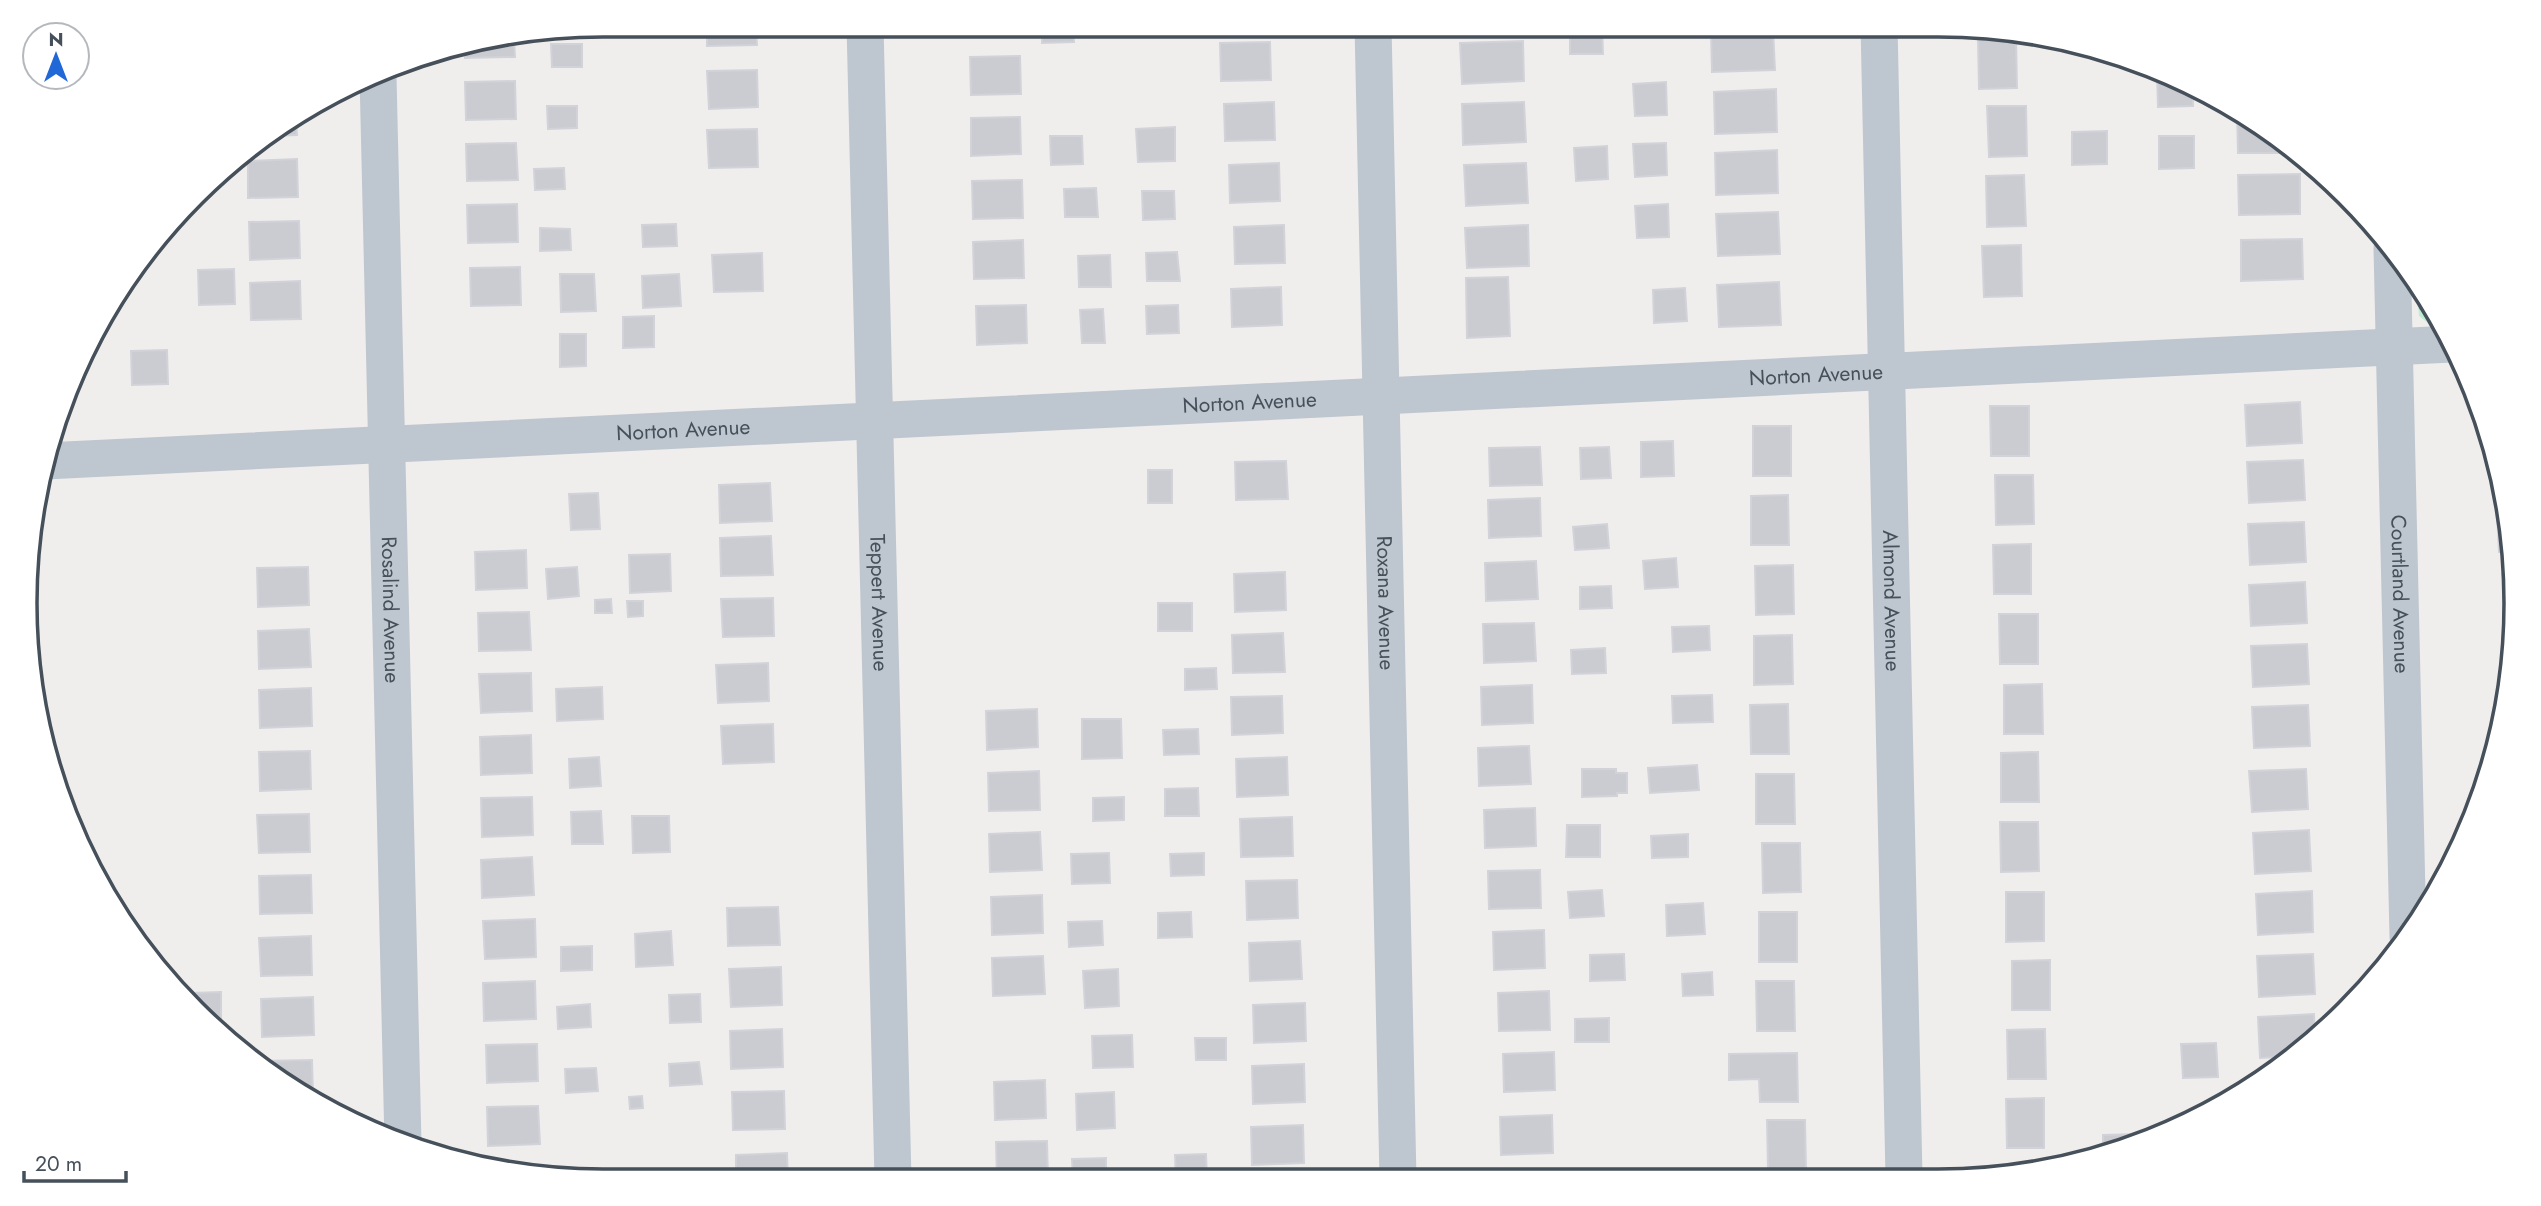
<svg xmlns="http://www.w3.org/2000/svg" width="2541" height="1206" font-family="Jost,sans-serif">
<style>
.grass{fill:url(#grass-tufts)}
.building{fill:#caccd2;stroke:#d2d3d9;stroke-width:2}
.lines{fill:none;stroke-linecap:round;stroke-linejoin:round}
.minor{stroke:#bec7cf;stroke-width:37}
.labels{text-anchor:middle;stroke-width:5;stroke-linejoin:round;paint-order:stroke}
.street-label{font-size:21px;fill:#46505a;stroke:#fff}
.rim{fill:none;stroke:#46505a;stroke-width:3.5}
</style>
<defs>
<pattern id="grass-tufts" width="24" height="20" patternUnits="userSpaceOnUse" patternTransform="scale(1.75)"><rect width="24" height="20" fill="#bdedd2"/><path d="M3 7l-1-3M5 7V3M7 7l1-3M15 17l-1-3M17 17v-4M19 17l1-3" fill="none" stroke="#a4cdb7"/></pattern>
</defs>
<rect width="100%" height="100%" fill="#f0eeed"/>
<polygon class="grass" points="2416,278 2419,282 2441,322 2428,323 2419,316"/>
<g class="building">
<polygon points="707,25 756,25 757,45 707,46"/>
<polygon points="969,25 1019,25 1019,31 969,32"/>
<polygon points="1042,25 1073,25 1074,42 1042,43"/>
<polygon points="1162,25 1195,25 1196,36 1163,37"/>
<polygon points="1570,25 1602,25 1603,54 1570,54"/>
<polygon points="1773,29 1775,70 1712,72 1711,31"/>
<polygon points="2016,37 2017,88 1979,89 1978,38"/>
<polygon points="514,39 515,57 465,58 464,47"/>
<polygon points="1523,41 1524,81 1462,84 1460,43"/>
<polygon points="1270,42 1271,80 1221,81 1220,43"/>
<polygon points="551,44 582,44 582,67 552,67"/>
<polygon points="1020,56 1021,94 971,95 970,57"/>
<polygon points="757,70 758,107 709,109 707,71"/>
<polygon points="2157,74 2170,74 2193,86 2193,106 2158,107"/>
<polygon points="515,81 516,119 466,120 465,82"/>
<polygon points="1666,82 1667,115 1635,116 1633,84"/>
<polygon points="1776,89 1777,132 1715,134 1714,92"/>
<polygon points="1274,102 1275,140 1225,141 1224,104"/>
<polygon points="1524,102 1526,142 1463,145 1462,104"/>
<polygon points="547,106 577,106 577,128 548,129"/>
<polygon points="1987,106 2026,106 2027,156 1989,157"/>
<polygon points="2237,113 2242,113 2260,122 2297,153 2238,153"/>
<polygon points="1020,117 1021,154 971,156 971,118"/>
<polygon points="296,120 297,135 267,136"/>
<polygon points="1175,127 1175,161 1138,162 1136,129"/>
<polygon points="757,129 758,167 709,168 707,130"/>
<polygon points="2107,131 2107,164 2072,165 2072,132"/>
<polygon points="1050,136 1082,136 1083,164 1051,165"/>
<polygon points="2159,136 2194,136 2194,168 2159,169"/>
<polygon points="516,143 518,180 467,181 466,144"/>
<polygon points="1666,143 1667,175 1635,177 1633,144"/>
<polygon points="1607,146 1608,179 1576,181 1574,148"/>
<polygon points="1777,150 1778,193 1716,195 1715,153"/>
<polygon points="297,159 298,197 248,198 248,161"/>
<polygon points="1279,163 1280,201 1230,203 1229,165"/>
<polygon points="1526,163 1528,203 1466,206 1464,165"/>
<polygon points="564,168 565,189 535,190 534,169"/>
<polygon points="2300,174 2300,214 2239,215 2238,175"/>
<polygon points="2024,175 2026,226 1987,227 1986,176"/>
<polygon points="1022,180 1023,218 973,219 972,181"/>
<polygon points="1096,188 1098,217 1065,217 1064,189"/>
<polygon points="1142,191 1174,191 1175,219 1143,220"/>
<polygon points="517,204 518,242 468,243 467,205"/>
<polygon points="1668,204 1669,237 1637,238 1635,206"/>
<polygon points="1778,212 1780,254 1718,256 1716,214"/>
<polygon points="299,221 300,258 250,260 249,222"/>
<polygon points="676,224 677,246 643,247 642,225"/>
<polygon points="1284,225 1285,263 1235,264 1234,227"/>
<polygon points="1528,225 1529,266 1467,268 1465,228"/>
<polygon points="540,228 570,229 571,250 540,251"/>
<polygon points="2302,239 2303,279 2241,281 2241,240"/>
<polygon points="1023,240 1024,278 974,279 973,242"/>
<polygon points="2021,245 2022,296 1984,297 1982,246"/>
<polygon points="1177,252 1180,281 1147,281 1146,253"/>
<polygon points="762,253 763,291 714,292 712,255"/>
<polygon points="1110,255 1111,287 1079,287 1078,256"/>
<polygon points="520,267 521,305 471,306 470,268"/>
<polygon points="234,269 235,304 199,305 198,270"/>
<polygon points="560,274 594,274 596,311 561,312"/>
<polygon points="679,274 681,306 643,308 642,276"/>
<polygon points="1508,277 1510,336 1467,338 1466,278"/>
<polygon points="300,281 301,319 251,320 250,283"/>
<polygon points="1779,282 1781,325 1719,327 1717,285"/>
<polygon points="1281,287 1282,325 1232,327 1231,289"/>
<polygon points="1685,288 1687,321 1654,323 1653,290"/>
<polygon points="1026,305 1027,343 977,345 976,306"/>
<polygon points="1178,305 1179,333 1147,334 1146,306"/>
<polygon points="1103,309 1105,343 1082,343 1080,310"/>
<polygon points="654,316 654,347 623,348 623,317"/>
<polygon points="560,334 586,334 586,366 560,367"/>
<polygon points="167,350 168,384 132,385 131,351"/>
<polygon points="2300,402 2302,443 2247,446 2245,405"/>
<polygon points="1990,406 2029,406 2029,456 1991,456"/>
<rect x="1753" y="426" width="38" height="50"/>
<polygon points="1673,441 1674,476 1641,477 1641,442"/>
<polygon points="1540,447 1542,485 1490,486 1489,448"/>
<polygon points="1609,447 1611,478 1581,479 1580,448"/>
<polygon points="2303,460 2305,500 2249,503 2247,462"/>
<polygon points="2496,460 2505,491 2497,491"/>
<polygon points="1286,461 1288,499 1236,500 1235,462"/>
<rect x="1148" y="470" width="24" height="33"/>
<polygon points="1995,475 2033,475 2034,524 1996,525"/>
<polygon points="770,483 772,521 720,523 719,485"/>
<polygon points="598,493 600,529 571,530 569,494"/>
<polygon points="1788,495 1789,545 1751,545 1751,496"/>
<polygon points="1540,498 1541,536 1489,538 1488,500"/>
<polygon points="2507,511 2511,552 2499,552 2497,512"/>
<polygon points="2304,522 2306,562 2250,565 2248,524"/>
<polygon points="1607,524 1609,548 1575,550 1573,527"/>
<polygon points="771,536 773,575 721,576 720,538"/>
<polygon points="2031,544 2031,594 1994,594 1993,545"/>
<polygon points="526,550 527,588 476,590 475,552"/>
<polygon points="670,554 671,591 630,593 629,555"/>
<polygon points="1676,558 1678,587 1645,589 1643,561"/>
<polygon points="1536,561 1538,599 1486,601 1485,563"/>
<polygon points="1793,565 1794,614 1756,615 1755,566"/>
<polygon points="308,567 309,605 258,607 257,568"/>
<polygon points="577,567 579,596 548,599 546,569"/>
<polygon points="1285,572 1286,610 1235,612 1234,574"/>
<polygon points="2514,573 2515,614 2504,615 2502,574"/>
<polygon points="2305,582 2307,623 2251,626 2249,585"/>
<polygon points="1611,586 1612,608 1580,609 1580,587"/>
<polygon points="773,598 774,636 723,637 721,599"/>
<polygon points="611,599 612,613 595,613 595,600"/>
<polygon points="627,601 643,601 643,616 628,617"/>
<rect x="1158" y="603" width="34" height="28"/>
<polygon points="529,612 531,650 479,651 478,613"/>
<polygon points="1999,614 2038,614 2038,664 2000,664"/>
<polygon points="1534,623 1536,661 1484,663 1483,624"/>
<polygon points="1709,626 1710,650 1673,652 1672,627"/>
<polygon points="309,629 311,667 259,669 258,631"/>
<polygon points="1283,633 1285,672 1233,673 1232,635"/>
<polygon points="1792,635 1793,684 1754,685 1754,636"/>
<polygon points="2513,635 2509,676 2505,676 2503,636"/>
<polygon points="2307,644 2309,684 2253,687 2251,646"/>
<polygon points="1605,648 1606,673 1572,674 1571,650"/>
<polygon points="768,663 769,701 718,703 716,665"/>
<polygon points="1216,668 1217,689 1185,690 1185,669"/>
<polygon points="531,673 532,711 481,713 479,674"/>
<polygon points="2042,684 2043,734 2004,734 2004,685"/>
<polygon points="1532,685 1533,723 1482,725 1481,687"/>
<polygon points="602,687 603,719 557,721 556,689"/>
<polygon points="311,688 312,726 260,728 259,690"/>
<polygon points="1712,695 1713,722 1673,723 1672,696"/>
<polygon points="1282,696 1283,733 1232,735 1231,697"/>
<polygon points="2500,697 2507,697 2502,729"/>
<polygon points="1788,704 1789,754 1751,754 1750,705"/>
<polygon points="2308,705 2310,746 2254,748 2252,707"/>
<polygon points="1037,709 1038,747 987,750 986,711"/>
<polygon points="1082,719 1121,719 1122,758 1082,759"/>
<polygon points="773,724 774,762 723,764 721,726"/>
<polygon points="1198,729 1199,754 1164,755 1163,730"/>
<polygon points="531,735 532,773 481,775 480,737"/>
<polygon points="1529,746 1531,784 1479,786 1478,748"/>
<polygon points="310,751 311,789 260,791 259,752"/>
<polygon points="2038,752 2039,802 2001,802 2001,753"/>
<polygon points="599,757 601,786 570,788 569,759"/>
<polygon points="1287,757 1288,795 1237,797 1236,759"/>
<polygon points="1697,765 1699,790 1650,793 1648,768"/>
<polygon points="1582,769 1616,769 1616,773 1627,773 1627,793 1617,793 1617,796 1582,797"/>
<polygon points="2306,769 2308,809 2252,812 2249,771"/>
<polygon points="1039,771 1040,810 989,811 988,773"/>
<polygon points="1756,774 1794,774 1795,824 1756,824"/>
<polygon points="1198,788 1199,816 1165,816 1165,789"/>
<polygon points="532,797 533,835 482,837 481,798"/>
<polygon points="1124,797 1124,820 1093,821 1093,798"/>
<polygon points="1535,808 1536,846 1485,848 1484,810"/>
<polygon points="601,811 603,844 572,844 571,812"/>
<polygon points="309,814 310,852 259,853 257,815"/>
<polygon points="632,816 669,816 670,852 633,853"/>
<polygon points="1292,817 1293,856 1241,857 1240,819"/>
<polygon points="2000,822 2038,822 2039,871 2001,872"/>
<polygon points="1567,825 1600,825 1600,857 1566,857"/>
<polygon points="2309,830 2311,871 2255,874 2253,833"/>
<polygon points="1040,832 1042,870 990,872 989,834"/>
<polygon points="1688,834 1688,857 1652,858 1651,836"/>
<polygon points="1762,843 1800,843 1801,892 1763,893"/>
<polygon points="1109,853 1110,883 1072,884 1071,854"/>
<polygon points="1204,853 1204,875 1171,876 1170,854"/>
<polygon points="532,857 534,895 482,898 481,860"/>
<polygon points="1540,870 1541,908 1489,909 1488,871"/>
<polygon points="311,875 312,913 260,914 259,876"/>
<polygon points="1297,880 1298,918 1247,920 1246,881"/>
<polygon points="1602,890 1604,916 1570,918 1568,892"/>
<polygon points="2312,891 2313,932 2258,935 2256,894"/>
<polygon points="2006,892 2044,892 2044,941 2006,942"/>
<polygon points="1042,895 1043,933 992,935 991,897"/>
<polygon points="1703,903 1705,934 1667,936 1666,905"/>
<polygon points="778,907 780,945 728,946 727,908"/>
<polygon points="1191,912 1192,937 1158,938 1158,913"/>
<rect x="1759" y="912" width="38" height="50"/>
<polygon points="535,919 536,957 485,959 483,921"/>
<polygon points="1102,921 1103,945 1069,947 1068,922"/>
<polygon points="1544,930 1545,968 1494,970 1493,932"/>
<polygon points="671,931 673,965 636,967 635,934"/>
<polygon points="311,936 312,975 261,976 259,938"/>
<polygon points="1300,941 1302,979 1250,981 1249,943"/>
<polygon points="592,946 592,970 561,971 561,947"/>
<polygon points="1624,954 1625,980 1590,981 1590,955"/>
<polygon points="2313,954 2315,994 2259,997 2257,956"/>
<polygon points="1043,956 1045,994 993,996 992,958"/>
<polygon points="2050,960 2050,1010 2012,1010 2012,961"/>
<polygon points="781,967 782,1005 731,1007 729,969"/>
<polygon points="1118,969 1119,1006 1085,1008 1083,971"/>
<polygon points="1712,972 1713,995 1683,996 1682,974"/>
<polygon points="535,981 536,1019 484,1021 483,983"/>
<polygon points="1756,981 1794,981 1795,1031 1757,1031"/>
<polygon points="1549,991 1550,1030 1499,1031 1498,993"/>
<polygon points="221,992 221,1022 207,1022 189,1003 189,993"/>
<polygon points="700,994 701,1022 670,1023 669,995"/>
<polygon points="313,997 314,1035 262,1037 261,999"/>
<polygon points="1305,1003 1306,1041 1254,1043 1253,1005"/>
<polygon points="590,1004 591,1027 558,1029 557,1007"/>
<polygon points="2314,1014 2315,1037 2296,1056 2260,1058 2258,1017"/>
<polygon points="1609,1018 1609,1042 1575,1042 1575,1019"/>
<polygon points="782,1029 783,1067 731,1069 730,1031"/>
<polygon points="2045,1029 2046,1079 2008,1079 2007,1030"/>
<polygon points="1132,1035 1133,1067 1093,1068 1092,1036"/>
<polygon points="1195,1038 1226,1038 1226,1060 1196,1060"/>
<polygon points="2216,1043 2218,1077 2183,1078 2181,1044"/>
<polygon points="537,1044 538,1081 487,1083 486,1045"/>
<polygon points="1554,1052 1555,1090 1504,1092 1503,1054"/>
<polygon points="1797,1053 1798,1102 1760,1102 1759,1079 1729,1080 1729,1054"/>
<polygon points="312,1060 313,1095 261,1061"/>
<polygon points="699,1062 702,1084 670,1086 669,1064"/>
<polygon points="1304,1064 1305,1102 1253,1104 1252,1066"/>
<polygon points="596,1068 598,1091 566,1093 565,1069"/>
<polygon points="1045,1080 1046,1118 995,1120 994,1082"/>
<polygon points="784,1091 785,1129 733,1130 732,1092"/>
<polygon points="1114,1092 1115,1128 1077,1130 1076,1094"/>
<polygon points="642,1096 643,1108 630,1109 629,1097"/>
<polygon points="2044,1098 2044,1148 2007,1148 2006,1099"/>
<polygon points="538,1106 540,1144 488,1146 487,1107"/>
<polygon points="1552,1115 1553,1153 1501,1155 1500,1117"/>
<polygon points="1767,1120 1805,1120 1806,1169 1768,1170"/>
<polygon points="1303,1125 1304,1163 1252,1165 1251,1127"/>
<polygon points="2137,1134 2137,1143 2103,1152 2103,1135"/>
<polygon points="1047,1141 1048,1179 997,1180 996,1142"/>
<polygon points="787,1153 788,1181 736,1181 736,1155"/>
<polygon points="1206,1154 1207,1179 1176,1179 1175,1155"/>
<polygon points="1106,1158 1106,1180 1073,1180 1072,1159"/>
<polygon points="540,1166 540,1175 489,1170 488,1168"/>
<polygon points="2006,1168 2043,1168 2044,1169 2006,1177"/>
<polygon points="1552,1176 1552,1178 1500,1178"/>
</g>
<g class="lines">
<g class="minor">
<path id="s1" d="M865 25 893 1180"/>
<path id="s2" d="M1373 25 1398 1179"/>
<path id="s3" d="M1879 25 1904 1177"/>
<path id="s4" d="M378 76 403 1144"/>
<path id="s5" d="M2392 249 2408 937"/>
<path id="s6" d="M45 461 2452 344"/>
</g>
</g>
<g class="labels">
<g class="street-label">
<text dy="7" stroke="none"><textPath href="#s6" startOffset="1773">Norton Avenue</textPath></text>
<text dy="7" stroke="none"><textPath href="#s6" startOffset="1206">Norton Avenue</textPath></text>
<text dy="7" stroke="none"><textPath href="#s6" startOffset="639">Norton Avenue</textPath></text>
<text dy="7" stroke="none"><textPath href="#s5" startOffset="345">Courtland Avenue</textPath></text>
<text dy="7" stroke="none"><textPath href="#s3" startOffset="576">Almond Avenue</textPath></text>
<text dy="7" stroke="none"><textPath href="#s2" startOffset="578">Roxana Avenue</textPath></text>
<text dy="7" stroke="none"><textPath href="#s1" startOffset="578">Teppert Avenue</textPath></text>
<text dy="7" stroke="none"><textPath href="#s4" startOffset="534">Rosalind Avenue</textPath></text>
</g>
</g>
<path d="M0 0H2541V1206H0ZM603 37H1938A566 566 0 0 1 2504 603V603A566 566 0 0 1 1938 1169H603A566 566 0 0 1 37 603V603A566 566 0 0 1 603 37Z" fill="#fff" fill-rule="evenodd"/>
<path class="rim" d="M603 37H1938A566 566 0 0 1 2504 603V603A566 566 0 0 1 1938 1169H603A566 566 0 0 1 37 603V603A566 566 0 0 1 603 37Z"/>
<g transform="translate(56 56)"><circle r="33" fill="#ffffff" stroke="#b5b9bd" stroke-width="2"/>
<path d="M0-5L12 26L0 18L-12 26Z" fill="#2067d8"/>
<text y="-10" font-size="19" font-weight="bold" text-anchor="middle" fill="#46505a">N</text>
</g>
<path d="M24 1171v10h102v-10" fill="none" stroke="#46505a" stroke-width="3.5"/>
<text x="35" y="1171" font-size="21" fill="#46505a" stroke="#ffffff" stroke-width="5" paint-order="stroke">20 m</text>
</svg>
